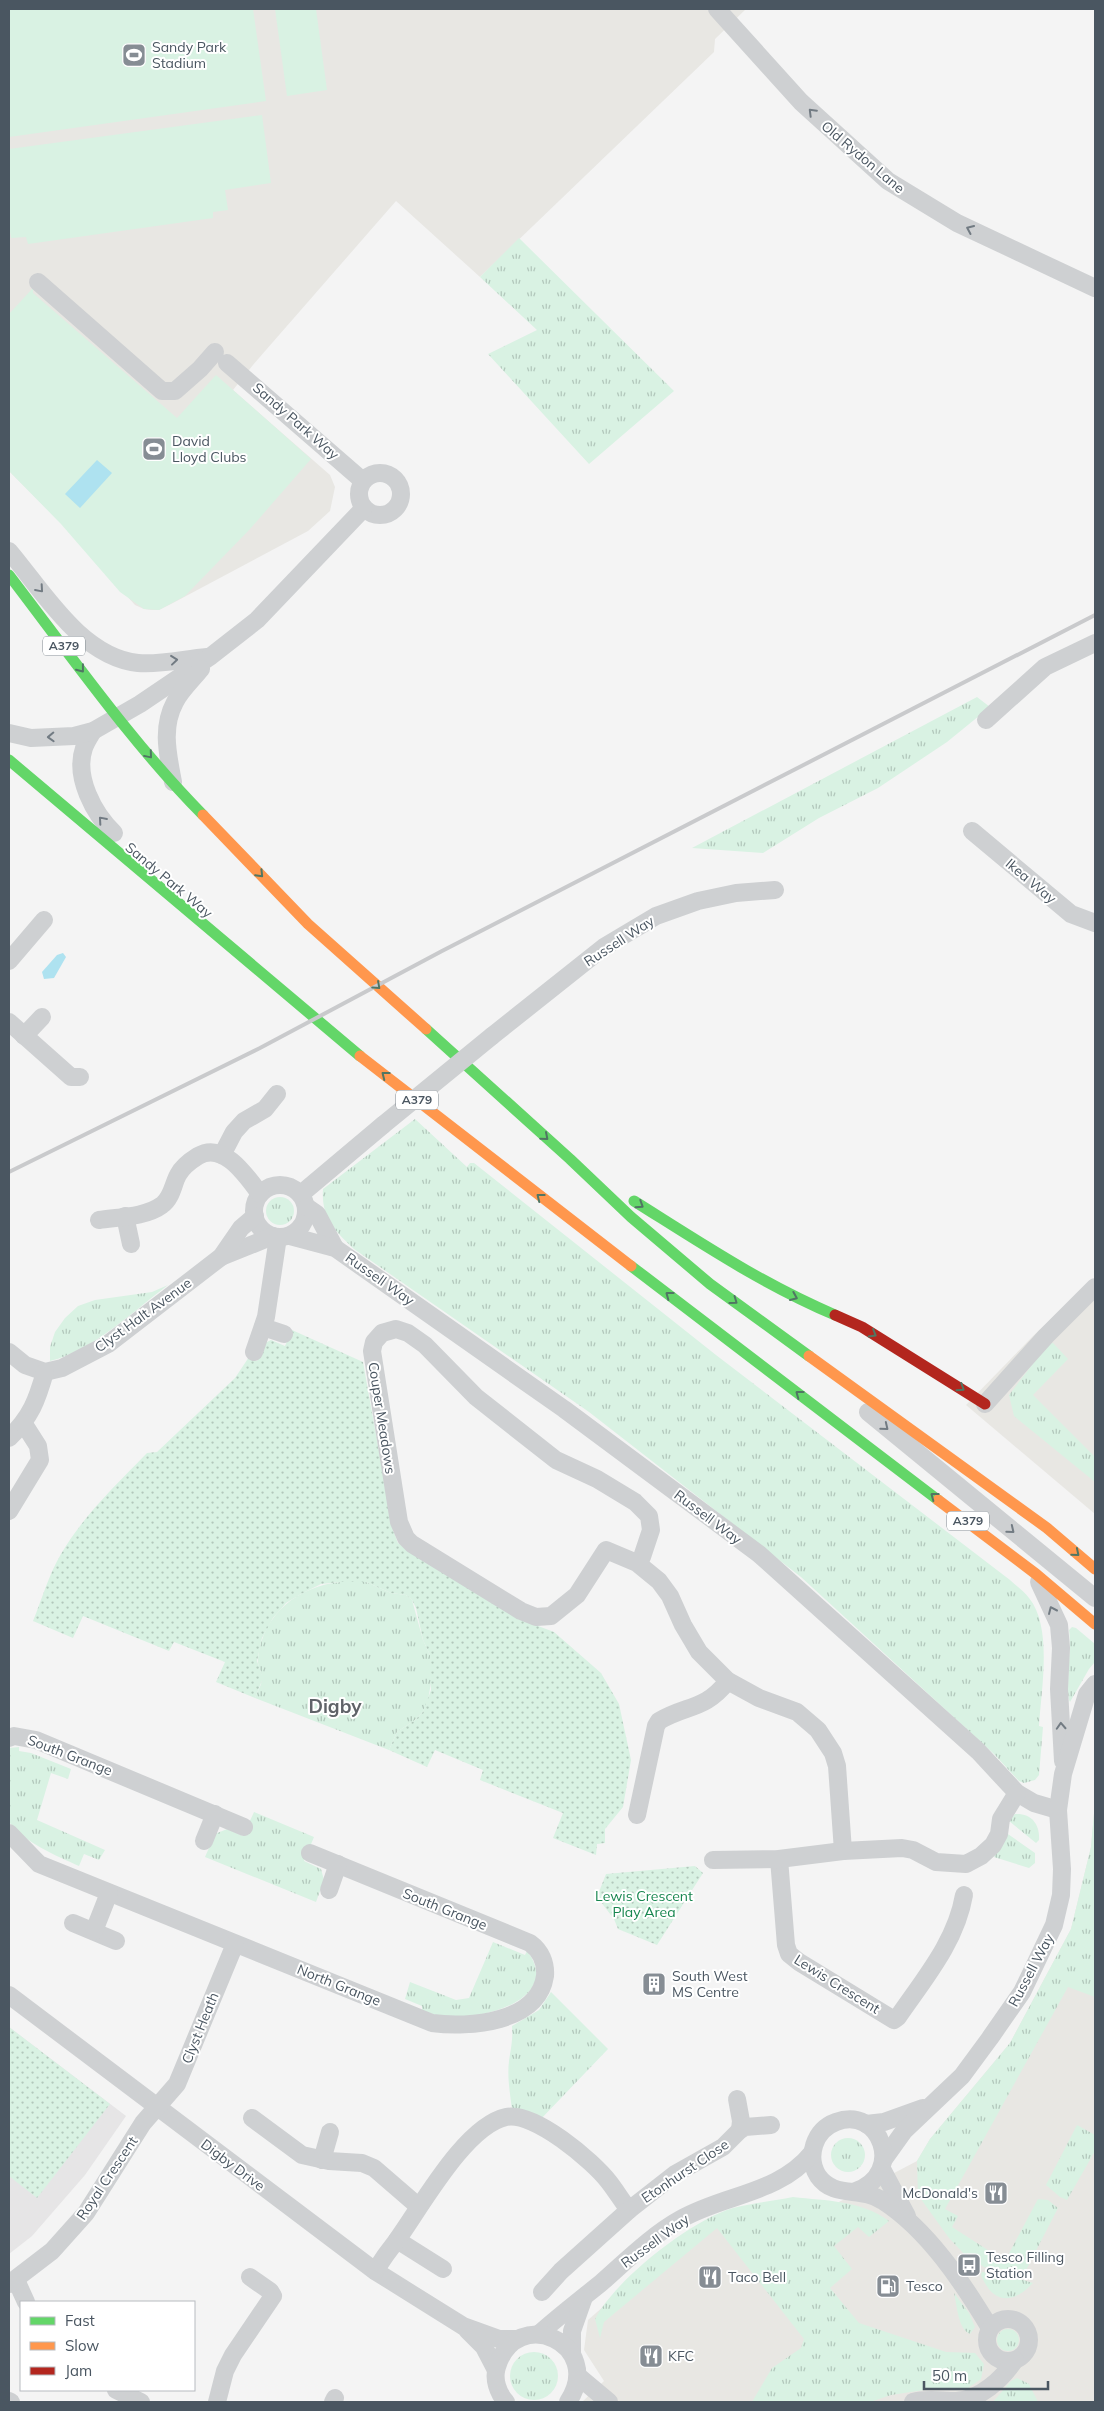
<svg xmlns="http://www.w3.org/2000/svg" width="1104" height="2411" font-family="Mulish,sans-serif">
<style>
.commercial{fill:#e8e7e3}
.education{fill:#e6e5e6}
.grass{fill:url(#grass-tufts)}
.park{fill:url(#park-dots)}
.garden{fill:#d9f2e3}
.water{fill:#aee2f0}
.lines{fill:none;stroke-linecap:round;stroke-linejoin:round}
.street{stroke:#ced0d2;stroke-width:18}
.fast{stroke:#63d668;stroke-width:11}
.slow{stroke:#ff974d;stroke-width:11}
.jam{stroke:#b3261e;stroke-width:11}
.rail{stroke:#c9cacc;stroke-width:4}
.street-bridge{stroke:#ced0d2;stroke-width:18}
.oneway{stroke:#727b83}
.oneway2{stroke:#507663}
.labels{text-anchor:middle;stroke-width:4;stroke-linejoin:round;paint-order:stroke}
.shield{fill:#fff;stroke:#808990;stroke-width:1}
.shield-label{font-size:12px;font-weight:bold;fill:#4a5661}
.poi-label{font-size:14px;fill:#4a5661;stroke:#fff;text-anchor:start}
.street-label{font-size:14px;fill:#4a5661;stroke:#fff}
.park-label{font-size:14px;fill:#17864f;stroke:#fff}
.district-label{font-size:19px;font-weight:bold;fill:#5f6368;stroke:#fff}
</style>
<defs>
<pattern id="grass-tufts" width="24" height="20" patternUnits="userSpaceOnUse" patternTransform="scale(1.25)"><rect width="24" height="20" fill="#d9f2e3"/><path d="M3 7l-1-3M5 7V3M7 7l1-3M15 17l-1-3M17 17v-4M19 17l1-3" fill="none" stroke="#b2c7bb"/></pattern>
<pattern id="park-dots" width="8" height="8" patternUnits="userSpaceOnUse" patternTransform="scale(1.25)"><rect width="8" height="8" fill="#d9f2e3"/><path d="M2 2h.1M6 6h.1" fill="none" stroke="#b2c7bb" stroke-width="1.8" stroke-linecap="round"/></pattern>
</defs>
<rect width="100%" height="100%" fill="#f4f4f4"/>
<g class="commercial">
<polygon points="9,9 746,9 715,39 714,52 480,277 396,201 253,365 233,390 330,475 335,487 330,511 308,531 171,604 159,610 152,610 144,609 135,605 61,523 9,471"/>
<polygon points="1095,1278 1095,1514 966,1405 1033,1336"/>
<polygon points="1095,1802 1095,2402 582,2402 604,2381 584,2350 588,2320 694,2227 837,2203 917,2161 930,2139 1010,2043 1071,1929 1091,1847"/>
</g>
<polygon class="education" points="9,2027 126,2116 85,2175 32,2236 9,2254"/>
<g class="grass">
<polygon points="519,238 674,391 589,464 488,354 537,330 480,277"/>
<polygon points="977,697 990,707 947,742 878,788 819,818 763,853 692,848"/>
<path d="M415 1119 467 1167 470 1163H474L716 1355 1010 1580C1016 1586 1024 1591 1029 1598 1053 1627 1041 1691 1039 1726L1043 1727 1039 1775 1035 1780 1024 1783 1019 1781 995 1755 801 1577 589 1412 354 1249C334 1230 321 1217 323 1189Z"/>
<circle cx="280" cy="1211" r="14"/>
<path d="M168 1285C132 1312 94 1350 50 1361V1347L55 1332 65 1318 78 1306 95 1300 152 1292Z"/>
<polygon points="1053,1343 1068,1359 1033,1395 1095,1457 1095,1482 1014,1416 1009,1395 1048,1344"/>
<path d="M341 1582H366L391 1593 406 1595 412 1600 423 1640 430 1655 432 1677 428 1700 423 1712 415 1720 397 1732 389 1750 255 1698C257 1692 263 1683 262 1677 261 1670 257 1665 258 1658 263 1614 298 1586 341 1582Z"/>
<path d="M1072 1627 1076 1628 1095 1644V1662L1089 1669 1070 1702C1065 1694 1072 1646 1069 1630Z"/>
<path d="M19 1747V1751L31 1753 71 1769 68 1779 51 1773 37 1820 105 1850 99 1860 84 1854 79 1866C55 1855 25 1843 9 1822V1748Z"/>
<polygon points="1095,1802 1095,1997 1068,1987 945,2209 958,2216 952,2227 1005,2261 1038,2199 1048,2200 1058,2208 1024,2274 1012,2270 984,2267 965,2255 949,2238 918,2195 917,2161 930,2139 1010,2043 1071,1929 1091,1847"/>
<polygon points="254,1812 314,1837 304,1861 321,1869 324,1880 316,1902 205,1857 215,1834 227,1829 243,1836"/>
<path d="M1015 1814C1032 1813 1040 1825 1039 1840L1036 1843 1009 1821Z"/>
<polygon points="1005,1832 1035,1853 1035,1863 1029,1868 994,1857 1000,1847"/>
<path d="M493 1942 525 1955 527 1951C565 2000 476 2023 440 2016 434 2015 428 2012 422 2010V2006L405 1999 410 1982 456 2000 469 1998Z"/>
<path d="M551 1992 608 2049 539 2121 512 2109C510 2093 507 2077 509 2061 511 2048 513 2039 512 2026L539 2010Z"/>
<polygon points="1077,2125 1095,2135 1095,2151 1067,2200 1060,2197 1046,2185"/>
<circle cx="848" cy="2155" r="17"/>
<path d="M793 2197C827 2201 860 2200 889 2221L869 2237 858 2227 834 2246 852 2269 830 2288 859 2323 946 2352 975 2353 984 2364 981 2379 968 2388 960 2390H924L891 2395 870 2402H752L772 2368 801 2348 804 2339 717 2228 604 2322 600 2338 595 2319C615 2280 691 2220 733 2208 752 2203 773 2201 793 2197Z"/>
<path d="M982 2272 1007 2275 1033 2283C1012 2305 993 2304 981 2275Z"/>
<path d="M954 2293 969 2313 975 2327 970 2334C958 2329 957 2305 954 2293Z"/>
<circle cx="1008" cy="2340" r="11"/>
<circle cx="534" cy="2376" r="24"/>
<polygon points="1017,2378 1029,2384 1038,2402 993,2402 1011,2381"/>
</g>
<g class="park">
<path d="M292 1330 363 1362 393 1530 398 1543 517 1618 554 1632 601 1673 619 1704 631 1760 623 1807 605 1829V1843L597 1844 596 1855 553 1838 563 1813 480 1780 483 1770 435 1750 427 1767 389 1750 397 1732 415 1720 423 1712 431 1690 430 1655 423 1640 416 1608 412 1600 406 1595 391 1593 366 1582H341L321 1584 301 1594 286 1603 273 1618 262 1638 257 1661 263 1678 255 1698 216 1682 225 1662 174 1642 169 1651 83 1616 73 1638 33 1621C42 1599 49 1574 61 1554 84 1515 116 1485 147 1453L157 1452 235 1378 249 1357 257 1361 265 1343 271 1340 285 1346Z"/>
<polygon points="695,1866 703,1873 657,1945 618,1929 614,1919 597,1897 606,1874"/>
<polygon points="9,2027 110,2104 37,2198 9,2176"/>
</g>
<g class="garden">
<polygon points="9,9 253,9 266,101 9,137"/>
<polygon points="275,9 316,9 327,90 287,96"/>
<polygon points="262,115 271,183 225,190 228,210 213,212 213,218 28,244 26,237 11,238 9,225 9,149"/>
<polygon points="33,288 33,293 177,418 216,375 311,459 250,529 185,596 159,610 144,609 120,592 61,524 9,471 9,314"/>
</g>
<g class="water">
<polygon points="97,460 112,473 80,508 65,494"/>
<polygon points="63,953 66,957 54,978 44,979 42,972 57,955"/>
</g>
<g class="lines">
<g class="street">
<polyline points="717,9 801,102 888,181 957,223 1095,288"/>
<polyline points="38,282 162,391 175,391 200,369 215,352"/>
<polyline points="227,363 363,481"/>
<circle cx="380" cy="494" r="21"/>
<path d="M9 551C43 591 81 657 138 663 160 665 184 659 207 657"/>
<polyline points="986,720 1045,667 1095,643"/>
<path d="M93 731C90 736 86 742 84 748 74 777 94 814 114 833"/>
<polyline points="9,733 31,738 74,736 93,731 140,704 211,656 257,620 364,508"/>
<path d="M173 782C168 755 161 728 175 702 181 690 193 679 201 669"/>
<polyline points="972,831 1071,914 1095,923"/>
<polyline points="9,961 44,920"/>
<polyline points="9,1022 71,1077 80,1077"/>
<polyline points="24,1036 42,1017"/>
<polyline points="492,1036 604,947 656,916 698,901 736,893 775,890"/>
<polyline points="222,1155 234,1132 244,1121 265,1109 277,1094"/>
<circle cx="280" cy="1211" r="26"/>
<polyline points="301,1194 383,1125"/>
<polyline points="307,1207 317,1214 335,1248"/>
<polyline points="125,1216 131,1244"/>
<path d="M99 1220C119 1217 146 1217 162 1205 172 1198 173 1184 178 1175 182 1167 190 1161 198 1156 223 1141 246 1175 260 1194"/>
<polyline points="290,1236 335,1248 564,1409 759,1554 978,1751 1017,1793 1034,1803 1058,1810"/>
<polyline points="221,1257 273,1236"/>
<polyline points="263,1327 284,1334"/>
<polyline points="9,1352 25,1365 45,1372 62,1368 108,1344 221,1257 241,1228 255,1216"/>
<polyline points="254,1352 266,1317 278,1237"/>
<polyline points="985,1404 1046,1336 1095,1287"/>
<polyline points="868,1412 1095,1598"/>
<path d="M9 1438C31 1417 37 1400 45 1372"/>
<polyline points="9,1511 40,1460 38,1446 24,1424"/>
<polyline points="637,1563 642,1557 651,1530 649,1516 635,1502 597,1479 556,1460 476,1397 425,1345 408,1333 396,1329 382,1333 374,1342 372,1351 399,1522 406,1538 412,1544 521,1611 536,1617 551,1616 577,1595 606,1550 637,1563 659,1581 670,1596 683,1625 699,1652 728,1681 759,1698 797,1712 818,1730 833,1753 837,1766 843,1851"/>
<polyline points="1039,1582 1059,1625 1061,1648 1059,1689 1063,1761"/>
<polyline points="9,1738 14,1736 36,1740 244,1827"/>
<path d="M637 1815 656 1726 659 1721C688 1704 704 1711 728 1681"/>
<path d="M9 1833 39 1864 432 2023C469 2028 538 2023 545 1976 546 1963 541 1951 530 1943L310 1853"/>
<polyline points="204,1841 215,1814"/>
<path d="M779 1859 786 1945 789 1954 799 1962 894 2020 898 2017C924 1979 956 1942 964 1895"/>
<polyline points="713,1860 779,1859 843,1851 902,1848 913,1850 936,1862 966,1864 981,1856 993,1845 999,1834 1001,1819 1017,1793"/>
<polyline points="329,1890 338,1864"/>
<polyline points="73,1923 116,1941"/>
<polyline points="94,1931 109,1893"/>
<polyline points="9,1995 375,2271 463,2326 499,2339 517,2339"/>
<polyline points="737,2099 741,2121 740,2130"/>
<polyline points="252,2118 302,2155 329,2161 362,2163 374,2168 418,2206"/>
<polyline points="866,2124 884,2122 923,2108"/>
<polyline points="884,2159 904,2131 962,2076 990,2038 1022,1992 1054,1925 1061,1895 1062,1869 1058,1810 1063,1774 1087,1694 1095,1684"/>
<polyline points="322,2160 330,2132"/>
<polyline points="882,2169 907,2216"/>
<path d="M856 2191C906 2173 880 2105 836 2122 814 2130 806 2157 818 2176 834 2199 861 2186 883 2201 928 2230 963 2283 990 2328"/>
<polyline points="397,2240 443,2269"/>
<path d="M375 2271C382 2260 389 2250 397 2240 421 2207 465 2126 506 2117 534 2111 593 2161 609 2182 616 2191 622 2201 629 2210L675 2174 723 2147 740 2130 745 2127 771 2125"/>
<polyline points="16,2280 26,2302"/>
<polyline points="9,2284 52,2251 86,2213 143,2123 177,2084 235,1944"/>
<polyline points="542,2292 561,2271 629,2210"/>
<circle cx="1008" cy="2340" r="21"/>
<polyline points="467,2330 484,2347 496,2370"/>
<path d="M539 2334C559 2316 580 2300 601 2283 626 2261 652 2235 681 2219 725 2194 779 2194 812 2153"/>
<polyline points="572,2353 572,2331 584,2297"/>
<polyline points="578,2376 609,2402"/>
<polyline points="116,2390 141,2402"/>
<polyline points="9,2401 11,2402"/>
<polyline points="217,2402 225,2371 233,2355 273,2296 270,2291 250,2277"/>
<polyline points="333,2402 335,2398"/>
<path d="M506 2402C498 2393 493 2379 497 2367 516 2303 606 2344 568 2402"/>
<path d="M913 2402C927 2398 941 2401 956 2401 980 2400 1002 2379 1015 2360"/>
</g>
<g class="fast">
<path d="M9 575C71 656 131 742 203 815"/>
<polyline points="9,760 360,1056"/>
<polyline points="426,1029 570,1159 631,1217 710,1284 809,1356"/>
<path d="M634 1201C701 1243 762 1284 835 1315"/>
<polyline points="631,1266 938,1500"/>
</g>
<g class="slow">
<polyline points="203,815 308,924 426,1029"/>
<polyline points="360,1056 631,1266"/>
<polyline points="809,1356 1047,1528 1095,1569"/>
<polyline points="938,1500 1036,1574 1095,1624"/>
</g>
<polyline class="jam" points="835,1315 862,1327 985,1404"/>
<polyline class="rail" points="9,1172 260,1048 442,951 1095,615"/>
<polyline class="street-bridge" points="383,1125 492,1036"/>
</g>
<defs><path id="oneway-chevron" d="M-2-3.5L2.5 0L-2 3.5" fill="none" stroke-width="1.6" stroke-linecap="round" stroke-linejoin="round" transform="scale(1.25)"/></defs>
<g class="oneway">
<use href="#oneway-chevron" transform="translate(812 112) rotate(-135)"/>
<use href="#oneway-chevron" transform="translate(970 229) rotate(-156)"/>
<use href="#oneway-chevron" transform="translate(40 589) rotate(49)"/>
<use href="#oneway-chevron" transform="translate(174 660) rotate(-6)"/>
<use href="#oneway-chevron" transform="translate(51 737) rotate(178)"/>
<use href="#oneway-chevron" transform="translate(102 820) rotate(-131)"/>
<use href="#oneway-chevron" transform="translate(885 1427) rotate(39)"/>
<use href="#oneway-chevron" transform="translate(1011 1530) rotate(39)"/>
<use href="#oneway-chevron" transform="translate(1052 1610) rotate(-114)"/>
<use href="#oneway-chevron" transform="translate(1061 1726) rotate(-93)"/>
</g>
<g class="oneway2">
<use href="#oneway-chevron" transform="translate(81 669) rotate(52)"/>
<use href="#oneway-chevron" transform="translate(149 755) rotate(50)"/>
<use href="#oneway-chevron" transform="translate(260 874) rotate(46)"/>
<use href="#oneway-chevron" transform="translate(377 986) rotate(42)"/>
<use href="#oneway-chevron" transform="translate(385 1075) rotate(-142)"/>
<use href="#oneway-chevron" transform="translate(545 1137) rotate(41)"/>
<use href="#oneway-chevron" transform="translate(540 1197) rotate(-142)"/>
<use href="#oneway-chevron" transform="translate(640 1205) rotate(33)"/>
<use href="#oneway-chevron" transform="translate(669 1295) rotate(-143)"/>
<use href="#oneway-chevron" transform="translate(794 1297) rotate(23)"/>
<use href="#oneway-chevron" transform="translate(734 1301) rotate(36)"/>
<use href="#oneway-chevron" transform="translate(873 1334) rotate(31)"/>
<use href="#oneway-chevron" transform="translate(961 1388) rotate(33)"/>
<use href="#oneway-chevron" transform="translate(799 1394) rotate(-143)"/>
<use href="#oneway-chevron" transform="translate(934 1496) rotate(-143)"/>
<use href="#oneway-chevron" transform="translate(1076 1553) rotate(40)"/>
</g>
<defs>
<g id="stadium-square" transform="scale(1.25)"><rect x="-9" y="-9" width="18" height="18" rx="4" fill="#868d94" stroke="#fff"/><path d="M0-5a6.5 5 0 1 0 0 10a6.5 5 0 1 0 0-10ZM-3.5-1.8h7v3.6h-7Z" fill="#fff"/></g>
<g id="building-square" transform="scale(1.25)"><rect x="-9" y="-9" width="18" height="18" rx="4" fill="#868d94" stroke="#fff"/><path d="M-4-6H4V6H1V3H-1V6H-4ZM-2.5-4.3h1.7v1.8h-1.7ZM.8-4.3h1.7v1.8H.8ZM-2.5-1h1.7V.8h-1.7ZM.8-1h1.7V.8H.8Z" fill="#fff"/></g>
<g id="restaurant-square" transform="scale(1.25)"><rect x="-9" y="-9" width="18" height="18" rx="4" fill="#868d94" stroke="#fff"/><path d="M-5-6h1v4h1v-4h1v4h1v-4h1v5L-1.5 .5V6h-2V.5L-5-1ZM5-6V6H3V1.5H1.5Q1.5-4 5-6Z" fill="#fff"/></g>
<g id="bus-square" transform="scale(1.25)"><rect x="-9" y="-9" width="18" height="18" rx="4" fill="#868d94" stroke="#fff"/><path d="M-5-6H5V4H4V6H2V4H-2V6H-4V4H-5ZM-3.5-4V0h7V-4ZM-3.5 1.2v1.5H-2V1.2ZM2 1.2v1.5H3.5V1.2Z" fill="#fff"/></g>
<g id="fuel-square" transform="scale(1.25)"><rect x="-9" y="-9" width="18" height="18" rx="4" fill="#868d94" stroke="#fff"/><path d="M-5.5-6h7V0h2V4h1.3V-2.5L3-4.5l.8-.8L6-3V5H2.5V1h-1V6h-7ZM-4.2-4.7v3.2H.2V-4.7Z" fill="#fff"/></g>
</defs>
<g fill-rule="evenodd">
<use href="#stadium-square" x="134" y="55"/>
<use href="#stadium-square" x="154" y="449"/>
<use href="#building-square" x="654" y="1984"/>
<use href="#restaurant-square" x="996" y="2193"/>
<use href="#bus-square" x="969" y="2265"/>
<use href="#restaurant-square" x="710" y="2277"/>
<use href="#fuel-square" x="888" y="2286"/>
<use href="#restaurant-square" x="651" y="2356"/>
</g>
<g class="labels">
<g class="shield">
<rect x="43" y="636.5" width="42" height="19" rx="4"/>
<rect x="396" y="1090.5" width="42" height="19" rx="4"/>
<rect x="947" y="1511.5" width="42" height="19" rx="4"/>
</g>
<g class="shield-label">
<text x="64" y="650">A379</text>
<text x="417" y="1104">A379</text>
<text x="968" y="1525">A379</text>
</g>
<g class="poi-label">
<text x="152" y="52">Sandy Park<tspan x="152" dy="16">Stadium</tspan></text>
<text x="172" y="446">David<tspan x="172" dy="16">Lloyd Clubs</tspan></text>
<text x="672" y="1981">South West<tspan x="672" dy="16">MS Centre</tspan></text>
<text x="978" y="2198" text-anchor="end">McDonald's</text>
<text x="986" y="2262">Tesco Filling<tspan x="986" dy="16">Station</tspan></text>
<text x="728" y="2282">Taco Bell</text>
<text x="906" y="2291">Tesco</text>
<text x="668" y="2361">KFC</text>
</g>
<g class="street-label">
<text transform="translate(863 157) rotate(40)" y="5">Old Rydon Lane</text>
<text transform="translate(296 421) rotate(41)" y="5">Sandy Park Way</text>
<text transform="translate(169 880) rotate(40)" y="5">Sandy Park Way</text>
<text transform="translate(1031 881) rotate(40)" y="5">Ikea Way</text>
<text transform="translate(619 941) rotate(-33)" y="5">Russell Way</text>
<text transform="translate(380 1279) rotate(35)" y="5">Russell Way</text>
<text transform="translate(143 1315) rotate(-36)" y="5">Clyst Halt Avenue</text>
<text transform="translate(382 1418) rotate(81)" y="5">Couper Meadows</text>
<text transform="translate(708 1517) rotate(37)" y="5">Russell Way</text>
<text transform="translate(70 1755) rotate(21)" y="5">South Grange</text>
<text transform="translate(445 1909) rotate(22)" y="5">South Grange</text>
<text transform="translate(1031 1970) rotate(-62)" y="5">Russell Way</text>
<text transform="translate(837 1984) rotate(32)" y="5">Lewis Crescent</text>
<text transform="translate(339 1985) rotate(22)" y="5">North Grange</text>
<text transform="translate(200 2028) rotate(-68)" y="5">Clyst Heath</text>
<text transform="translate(233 2165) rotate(37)" y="5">Digby Drive</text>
<text transform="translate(685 2171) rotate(-34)" y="5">Etonhurst Close</text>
<text transform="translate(107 2178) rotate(-56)" y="5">Royal Crescent</text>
<text transform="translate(655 2241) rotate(-36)" y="5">Russell Way</text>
</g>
<g class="park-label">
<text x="644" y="1901">Lewis Crescent<tspan x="644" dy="16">Play Area</tspan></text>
</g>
<g class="district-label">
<text x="335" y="1713">Digby</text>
</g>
</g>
<rect width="1104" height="2411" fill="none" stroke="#4a5661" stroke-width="20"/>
<rect x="20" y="2301" width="175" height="90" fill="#ffffff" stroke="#b7bbc0"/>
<rect x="30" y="2317" width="25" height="8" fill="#63d668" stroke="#b7bbc0"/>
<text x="65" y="2326" font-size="15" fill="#4a5661">Fast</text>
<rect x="30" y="2342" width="25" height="8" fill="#ff974d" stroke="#b7bbc0"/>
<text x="65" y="2351" font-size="15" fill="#4a5661">Slow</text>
<rect x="30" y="2367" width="25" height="8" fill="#b3261e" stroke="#b7bbc0"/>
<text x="65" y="2376" font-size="15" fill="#4a5661">Jam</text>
<path d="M924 2381v8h124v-8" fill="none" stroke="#4a5661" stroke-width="2.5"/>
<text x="932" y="2381" font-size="15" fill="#4a5661" stroke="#ffffff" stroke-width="4" paint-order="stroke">50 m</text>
</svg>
